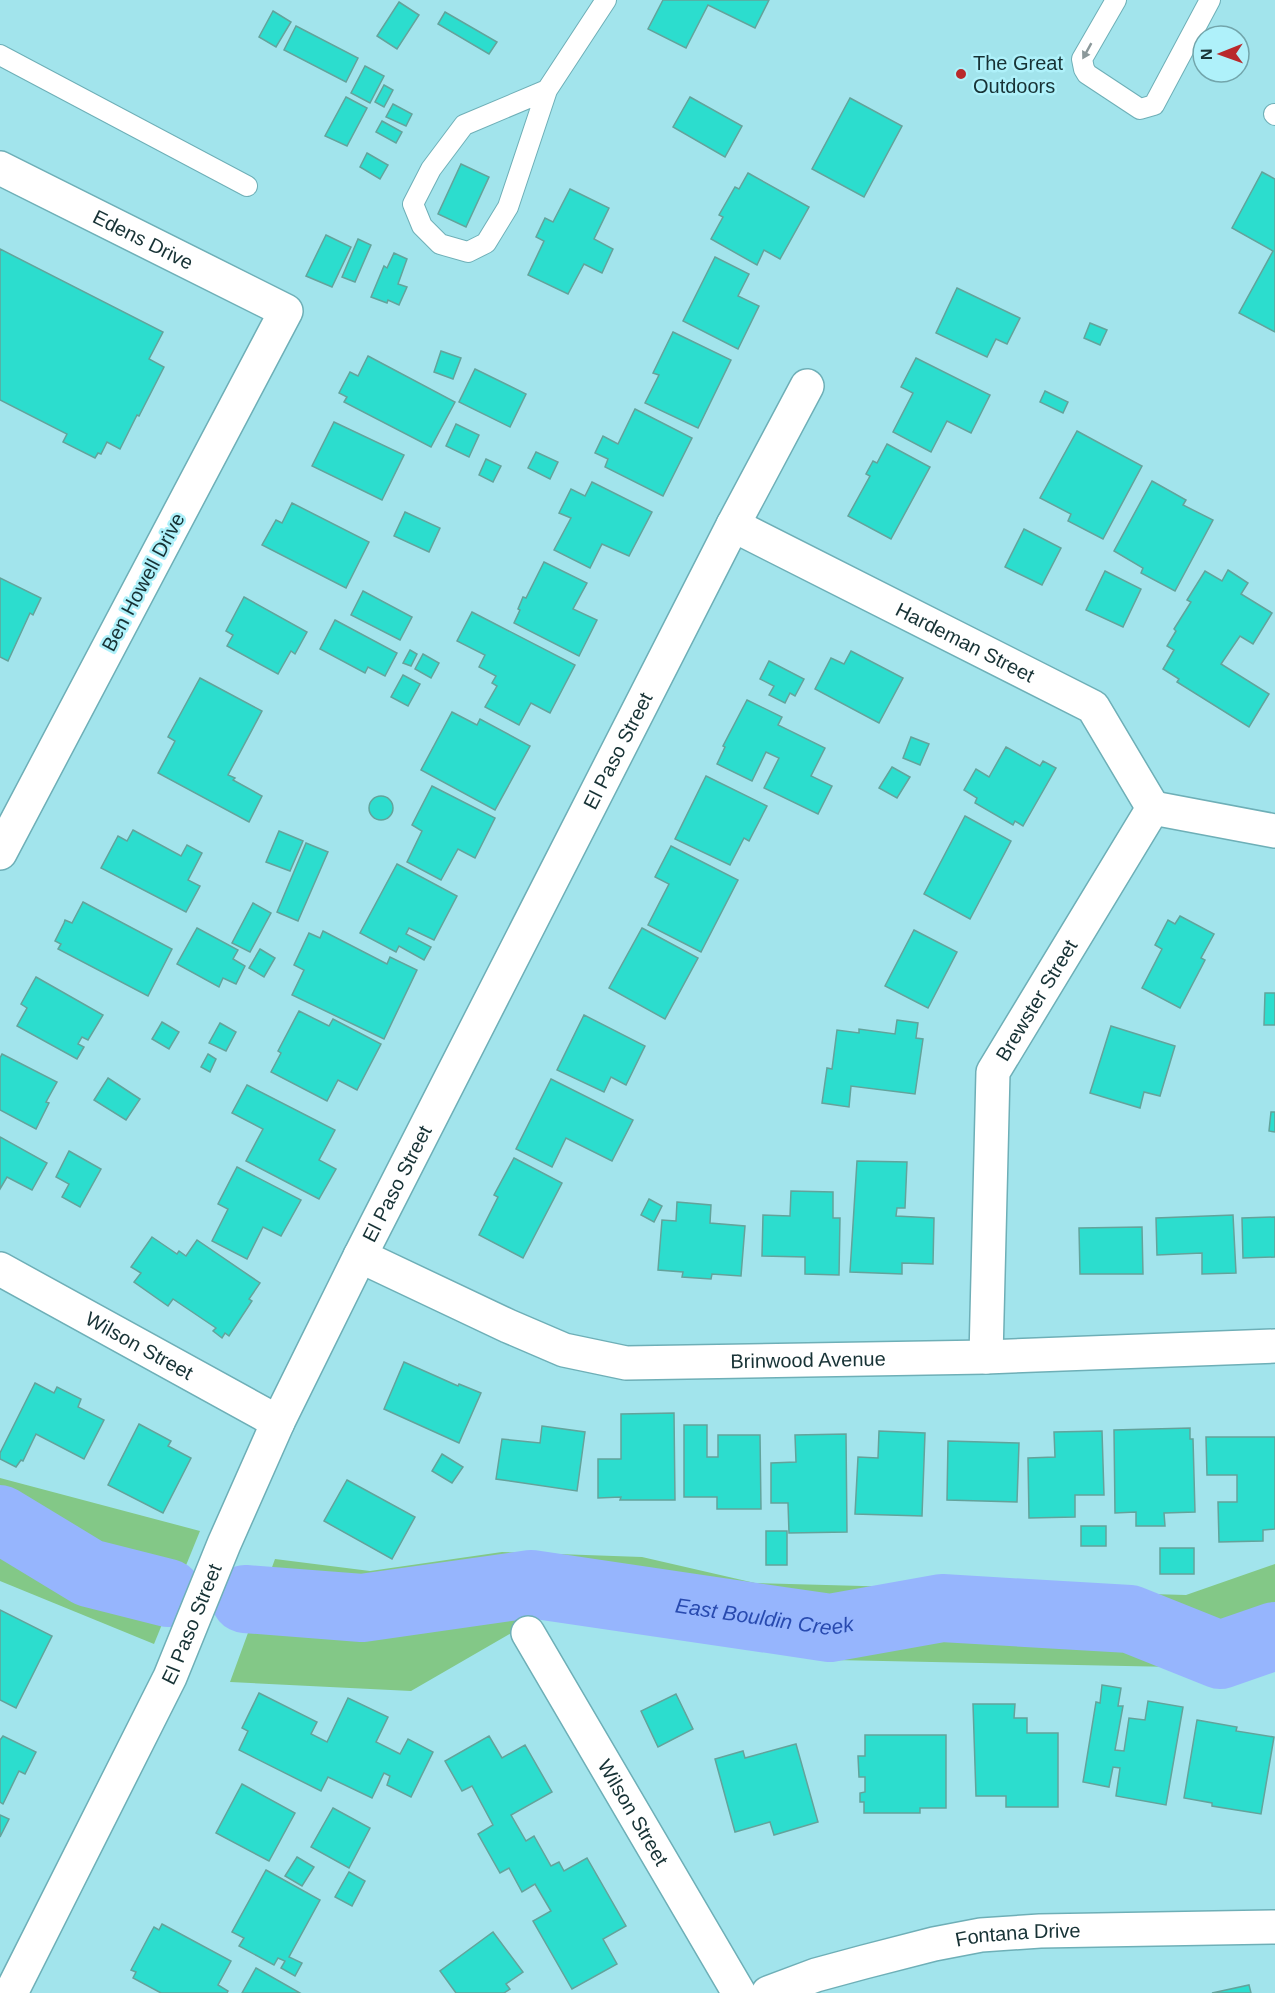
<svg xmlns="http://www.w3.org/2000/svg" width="1275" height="1993" font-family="Helvetica,sans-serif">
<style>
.green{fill:#83c887}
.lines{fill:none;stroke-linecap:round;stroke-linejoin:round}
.river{stroke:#96b5fd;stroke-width:68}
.building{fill:#2cddce;stroke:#63a39b;stroke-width:1.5}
.lane-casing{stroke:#6eafb7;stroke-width:22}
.street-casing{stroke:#6eafb7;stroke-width:36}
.lane{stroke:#fff;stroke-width:20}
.street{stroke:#fff;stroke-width:33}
.oneway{fill:#8b989a}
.poi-dot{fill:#b9292b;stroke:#aff1fa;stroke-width:2}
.labels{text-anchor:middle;stroke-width:5;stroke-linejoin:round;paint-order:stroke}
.poi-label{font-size:20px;fill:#173235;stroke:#aff1fa;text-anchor:start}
.street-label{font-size:20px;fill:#173235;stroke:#aff1fa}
.water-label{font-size:21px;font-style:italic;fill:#284aaf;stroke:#aff1fa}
</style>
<rect width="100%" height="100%" fill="#a2e4ec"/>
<g class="green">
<polygon points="0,1478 200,1531 154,1644 0,1581"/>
<polygon points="502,1552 642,1557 755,1583 1186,1595 1275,1564 1275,1669 834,1660 546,1613 411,1691 230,1682 275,1559 370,1571"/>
</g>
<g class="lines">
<g class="river">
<polyline points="0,1519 89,1573 168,1593"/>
<path id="s1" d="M245 1599 362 1608 531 1584 830 1628 942 1608 1130 1619 1220 1655 1275 1636"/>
</g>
</g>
<g class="building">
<polygon points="663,0 769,0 755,28 708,5 686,48 648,29"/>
<polygon points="399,2 419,15 397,49 377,36"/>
<polygon points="273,11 291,22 276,47 259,37"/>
<polygon points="445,12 497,42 489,54 438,24"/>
<polygon points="296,26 358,58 346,82 284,50"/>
<polygon points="365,66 384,76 370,103 351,93"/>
<polygon points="384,85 393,90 384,107 375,102"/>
<polygon points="346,97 367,108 347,146 325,136"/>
<polygon points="690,97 742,126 725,157 673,127"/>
<polygon points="850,98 902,126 864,197 812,169"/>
<polygon points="393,104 412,114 406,126 386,117"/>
<polygon points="382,121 402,132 396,143 376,132"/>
<polygon points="367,153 388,165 380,179 360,167"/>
<polygon points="461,164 489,177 466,227 438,214"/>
<polygon points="1262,172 1275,179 1275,332 1239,313 1273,251 1232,228"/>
<polygon points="748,173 809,207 780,259 764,250 757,265 711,239 723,217 719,215 735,187 739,189"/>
<polygon points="570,189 609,208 594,239 613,249 602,273 584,264 568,294 528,275 544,241 536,237 545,218 553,222"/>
<polygon points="326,235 351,247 332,287 306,276"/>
<polygon points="358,239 371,245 355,282 342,277"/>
<polygon points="0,249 163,332 149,359 164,367 139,416 137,415 120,449 107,442 101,454 98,453 95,458 63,442 67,434 0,400"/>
<polygon points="394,253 407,259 398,284 407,287 399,305 388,300 387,303 371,297 384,266 387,268"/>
<polygon points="715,257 749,274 738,296 759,306 738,349 683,321"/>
<polygon points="957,288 1020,318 1007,344 996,339 987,357 936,333"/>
<polygon points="1090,323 1107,330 1100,345 1084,338"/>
<polygon points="673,332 731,360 698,428 645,403 659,375 653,373"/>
<polygon points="441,351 461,358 453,379 434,372"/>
<polygon points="368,356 455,402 431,447 344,402 347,397 339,393 350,372 358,376"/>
<polygon points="916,358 990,395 971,433 947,421 931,452 893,432 913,393 901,387"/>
<polygon points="475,369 526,394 510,427 459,402"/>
<polygon points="1045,391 1068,402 1063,413 1040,402"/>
<polygon points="635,409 692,438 663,496 605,467 608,459 595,453 603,436 618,444"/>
<polygon points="334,422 404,455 382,500 312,466"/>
<polygon points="456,424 479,435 469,457 446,446"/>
<polygon points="1077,431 1142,466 1103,539 1068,521 1071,514 1040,498"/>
<polygon points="887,444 930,467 891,539 848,516 870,476 866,474 873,461 877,463"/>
<polygon points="536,452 558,462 550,479 528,468"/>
<polygon points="486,459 501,466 493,482 479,475"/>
<polygon points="1152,481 1186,500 1183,505 1213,520 1175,591 1141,573 1143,568 1114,551"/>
<polygon points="592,482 652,512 629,556 602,544 590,568 554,550 571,518 559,513 571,489 585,496"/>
<polygon points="292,503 369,542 346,588 262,545 276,520 282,523"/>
<polygon points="405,512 440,528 429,552 394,536"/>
<polygon points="1024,529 1061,548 1042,585 1005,567"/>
<polygon points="544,562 587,583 573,609 597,620 579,656 514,623 520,610 518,609 523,597 526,598"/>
<polygon points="1228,570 1248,583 1241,594 1272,613 1253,644 1240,636 1221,664 1269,694 1249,727 1177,682 1179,679 1163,669 1174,650 1167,646 1176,631 1174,629 1191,602 1187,600 1205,571 1222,581"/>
<polygon points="1105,571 1141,589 1123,627 1086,610"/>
<polygon points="0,578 41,598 33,615 30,613 8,661 0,657"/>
<polygon points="363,591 412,617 400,640 351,615"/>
<polygon points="244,597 307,632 295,654 291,651 278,674 227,646 233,635 226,631"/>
<polygon points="472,612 575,665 550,713 531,703 519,725 485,707 497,686 492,683 496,676 479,667 485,655 457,641"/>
<polygon points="335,620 397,653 385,676 368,667 365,673 320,649"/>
<polygon points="410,650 417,654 411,666 403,663"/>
<polygon points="851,651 903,678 879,723 815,689 831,658 844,664"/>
<polygon points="423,654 439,663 431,678 415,669"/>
<polygon points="769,661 804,679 795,696 790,693 785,703 769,695 774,686 760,679"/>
<polygon points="403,675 420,684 408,706 391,697"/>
<polygon points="200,678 262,711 228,775 235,778 233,780 262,796 249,822 158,773 175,741 168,737"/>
<polygon points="747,700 782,717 778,725 825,748 811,776 832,786 818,814 764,788 779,758 766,752 752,781 717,764 725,747 723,746"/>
<polygon points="452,712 477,725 480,719 530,746 495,810 421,770"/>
<polygon points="911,737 929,744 920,765 903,758"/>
<polygon points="1006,747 1040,766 1043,761 1056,768 1023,826 1015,821 1013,825 975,803 977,798 964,790 976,769 989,777"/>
<polygon points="892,767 910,777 897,798 879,788"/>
<polygon points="706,776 767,806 749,841 744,838 730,865 675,839"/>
<polygon points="432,786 495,818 475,858 458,849 441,880 407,862 422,831 412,825"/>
<circle cx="381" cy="808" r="12"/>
<polygon points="965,816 1011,841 970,919 924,894"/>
<polygon points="133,830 181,856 187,845 202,853 188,880 200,886 186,912 101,868 118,836 127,841"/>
<polygon points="279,831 303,841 290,871 266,862"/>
<polygon points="306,843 328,852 298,921 277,912"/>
<polygon points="671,846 738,880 701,952 648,925 669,884 655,877"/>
<polygon points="397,864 457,896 434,940 409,928 406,934 431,947 424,960 399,946 396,952 360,933"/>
<polygon points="83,902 172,949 148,996 58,949 61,944 55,941 64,923 65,920 72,923"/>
<polygon points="253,903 271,913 250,952 232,943"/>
<polygon points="1180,916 1214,934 1201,958 1205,960 1180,1008 1142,988 1162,949 1155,945 1168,920 1175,924"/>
<polygon points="197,928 238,950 233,959 245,966 236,984 223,978 219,987 177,964"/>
<polygon points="642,928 698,958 665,1019 609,988"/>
<polygon points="914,930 957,952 928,1008 885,986"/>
<polygon points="323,931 387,964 390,957 417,970 384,1039 292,995 304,970 294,965 309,933 320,938"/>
<polygon points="260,949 275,958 264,977 249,968"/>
<polygon points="36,977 103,1015 88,1040 82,1037 78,1044 84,1047 77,1059 17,1026 27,1008 21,1004"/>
<polygon points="1265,993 1275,993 1275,1025 1264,1025"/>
<polygon points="299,1011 329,1026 333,1019 381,1044 357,1090 338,1080 327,1101 271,1072 281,1053 278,1051"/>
<polygon points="584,1015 645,1046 626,1085 611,1077 604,1092 557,1070"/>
<polygon points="897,1020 918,1023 916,1038 923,1039 915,1094 851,1086 849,1107 822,1103 827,1068 832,1069 837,1030 859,1033 859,1029 895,1034"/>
<polygon points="162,1022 179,1032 169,1049 152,1039"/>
<polygon points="220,1023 236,1032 226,1051 209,1043"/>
<polygon points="1111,1026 1175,1046 1160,1096 1144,1092 1140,1108 1090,1093"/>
<polygon points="2,1054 57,1082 46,1102 49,1103 36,1129 0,1110 0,1058"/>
<polygon points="208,1054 216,1059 210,1072 201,1067"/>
<polygon points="108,1078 140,1099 126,1120 94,1100"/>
<polygon points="551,1079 633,1120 612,1161 566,1138 552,1167 516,1149"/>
<polygon points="247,1085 335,1130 319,1160 336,1169 319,1199 246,1161 263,1129 232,1113"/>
<polygon points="1271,1112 1275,1112 1275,1132 1269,1131"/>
<polygon points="0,1137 47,1163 32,1190 7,1177 0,1189"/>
<polygon points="69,1151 101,1169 80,1207 62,1197 69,1184 56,1177"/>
<polygon points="514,1158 562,1183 523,1258 479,1235 498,1197 494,1195"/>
<polygon points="857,1161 907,1162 905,1208 897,1208 896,1216 934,1218 933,1264 902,1263 902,1274 850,1272"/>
<polygon points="237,1167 301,1200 281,1236 263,1227 247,1259 212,1241 228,1209 218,1204"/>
<polygon points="791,1191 833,1192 833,1218 840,1218 839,1275 805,1274 805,1257 762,1256 763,1215 790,1216"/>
<polygon points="649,1199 662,1206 654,1222 641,1215"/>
<polygon points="677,1202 711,1205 710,1223 745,1226 741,1276 712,1274 711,1279 682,1277 683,1272 658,1270 662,1220 676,1221"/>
<polygon points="1233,1215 1236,1273 1202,1274 1202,1253 1157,1255 1156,1218"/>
<polygon points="1275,1217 1275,1257 1243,1258 1242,1218"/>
<polygon points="1142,1227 1143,1274 1080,1274 1079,1228"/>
<polygon points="152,1237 177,1254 179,1251 186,1256 197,1240 260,1283 249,1299 252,1301 229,1336 225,1333 222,1338 213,1331 216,1328 173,1299 168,1306 134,1282 141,1273 131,1267"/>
<polygon points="404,1362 458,1386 459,1384 481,1393 459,1443 384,1409"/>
<polygon points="35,1383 54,1393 57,1387 81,1399 78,1407 104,1420 84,1459 36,1434 23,1461 21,1460 16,1467 0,1459 0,1453"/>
<polygon points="674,1413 675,1500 620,1500 621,1497 598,1498 598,1459 621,1459 621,1414"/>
<polygon points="139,1424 171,1441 168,1446 191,1458 163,1513 108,1485"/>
<polygon points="684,1425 707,1425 707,1457 718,1457 718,1435 760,1435 761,1509 717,1509 717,1497 684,1497"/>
<polygon points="542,1426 585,1432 577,1491 496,1479 502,1439 540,1443"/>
<polygon points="1190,1428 1190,1439 1193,1439 1195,1512 1164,1513 1165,1526 1136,1526 1136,1512 1115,1513 1114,1430"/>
<polygon points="879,1431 925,1433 922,1516 855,1514 858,1457 878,1458"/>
<polygon points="1102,1431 1104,1495 1075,1495 1075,1517 1029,1518 1028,1458 1055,1457 1054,1432"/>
<polygon points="846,1434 847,1532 789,1533 788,1503 771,1503 771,1463 796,1462 795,1435"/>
<polygon points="1206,1437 1275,1437 1275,1529 1263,1530 1263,1541 1219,1542 1218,1502 1237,1502 1237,1475 1207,1475"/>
<polygon points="948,1441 1019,1443 1017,1502 947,1500"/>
<polygon points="442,1454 463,1467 452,1483 432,1471"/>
<polygon points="347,1480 415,1517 392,1559 324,1521"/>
<rect x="1081" y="1526" width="25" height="20"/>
<rect x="766" y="1531" width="21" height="34"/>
<rect x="1160" y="1548" width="34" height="26"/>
<polygon points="0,1610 52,1636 16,1708 0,1700"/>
<polygon points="1102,1685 1121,1688 1118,1706 1123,1706 1115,1750 1124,1751 1129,1718 1145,1720 1148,1701 1183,1707 1166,1805 1116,1796 1120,1768 1113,1767 1109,1787 1083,1782 1096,1702 1100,1703"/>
<polygon points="259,1693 317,1722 311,1734 327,1742 348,1698 388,1717 376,1742 400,1754 408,1739 433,1752 411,1797 387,1785 390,1776 384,1773 372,1798 328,1777 321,1791 239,1750 248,1731 242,1728"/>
<polygon points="676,1694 693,1729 658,1747 641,1711"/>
<polygon points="973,1704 1015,1704 1014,1718 1027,1718 1027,1733 1058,1733 1058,1807 1006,1807 1006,1796 976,1796"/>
<polygon points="1197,1720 1237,1727 1236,1731 1274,1737 1261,1814 1212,1806 1212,1803 1184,1798"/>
<polygon points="865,1735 946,1735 946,1808 920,1808 920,1813 864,1813 864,1802 860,1802 860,1793 865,1792 865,1777 859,1777 858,1756 865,1756"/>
<polygon points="3,1736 36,1752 25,1774 19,1771 3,1804 0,1802 0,1740"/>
<polygon points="489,1736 502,1758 525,1745 552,1792 511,1815 526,1841 534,1836 551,1866 559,1862 564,1871 587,1858 626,1926 603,1939 617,1964 572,1989 533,1921 551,1911 535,1884 522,1892 509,1868 500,1873 478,1834 493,1825 472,1786 462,1791 445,1761"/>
<polygon points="796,1744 818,1822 774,1835 770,1822 735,1832 715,1759 743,1751 745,1758"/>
<polygon points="242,1784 295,1813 269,1861 216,1833"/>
<polygon points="333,1808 370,1828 349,1868 311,1847"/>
<polygon points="0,1815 9,1819 0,1837"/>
<polygon points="297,1857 314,1867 302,1886 285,1876"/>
<polygon points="266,1870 320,1900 289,1957 302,1963 295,1976 281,1968 285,1961 278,1958 274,1965 239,1946 244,1938 232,1932"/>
<polygon points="349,1872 365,1881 352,1906 335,1897"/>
<polygon points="162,1924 231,1961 218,1985 228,1991 227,1993 161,1993 133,1978 136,1972 131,1970 149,1936 154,1927 159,1930"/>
<polygon points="493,1932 523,1972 506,1984 510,1989 504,1993 456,1993 440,1971"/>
<polygon points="256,1968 300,1993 242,1993"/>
<polygon points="1249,1985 1251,1993 1212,1993"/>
</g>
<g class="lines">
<g class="lane-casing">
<g id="lane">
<polyline points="1116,0 1082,59 1084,69 1087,74 1140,109 1154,105 1210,0"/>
<polyline points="0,55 247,186"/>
<polyline points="547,90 464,125 431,169 413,204 422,226 440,244 468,252 486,243 508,207 547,90 606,0"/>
<polyline points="1274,114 1275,115"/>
</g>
</g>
<g class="street-casing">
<g id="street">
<path id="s2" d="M0 168 286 311 0 853"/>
<path id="s3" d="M733 525 1093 707 1153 808"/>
<polyline points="1153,808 1275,831"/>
<path id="s4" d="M360 1256 508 1326 564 1350 626 1363 986 1357 1275 1346"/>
<path id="s5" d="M0 1269 278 1422"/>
<path id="s6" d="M986 1357 993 1072 1153 808"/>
<path id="s7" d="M528 1633 739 1993"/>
<path id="s8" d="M11 1993 170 1677 224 1544 278 1422 360 1256 733 525 807 386"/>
<path id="s9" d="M768 1993 816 1975 864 1962 934 1944 981 1935 1040 1931 1275 1927"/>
</g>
</g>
<use href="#lane" class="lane"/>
<use href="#street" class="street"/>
</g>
<defs><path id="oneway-solid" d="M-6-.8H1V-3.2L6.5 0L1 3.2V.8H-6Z" transform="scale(1.5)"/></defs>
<use class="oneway" href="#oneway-solid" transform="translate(1087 51) rotate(119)"/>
<circle class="poi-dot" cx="961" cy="74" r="6"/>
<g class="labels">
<g class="poi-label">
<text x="973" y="70">The Great<tspan x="973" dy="23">Outdoors</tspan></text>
</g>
<g class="street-label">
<text dy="7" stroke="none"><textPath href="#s2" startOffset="160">Edens Drive</textPath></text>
<text transform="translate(143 582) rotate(-62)" y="7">Ben Howell Drive</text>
<text dy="7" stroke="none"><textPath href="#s3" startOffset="260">Hardeman Street</textPath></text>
<text dy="7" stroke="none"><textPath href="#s8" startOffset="1383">El Paso Street</textPath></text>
<text dy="7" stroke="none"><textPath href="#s6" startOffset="369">Brewster Street</textPath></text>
<text dy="7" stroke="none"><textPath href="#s8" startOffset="897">El Paso Street</textPath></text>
<text dy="7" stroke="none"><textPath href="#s5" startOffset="159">Wilson Street</textPath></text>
<text dy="7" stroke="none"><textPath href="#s4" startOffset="470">Brinwood Avenue</textPath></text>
<text dy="7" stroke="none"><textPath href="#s8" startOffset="411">El Paso Street</textPath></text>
<text dy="7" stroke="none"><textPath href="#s7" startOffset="208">Wilson Street</textPath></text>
<text dy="7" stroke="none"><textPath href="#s9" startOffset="258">Fontana Drive</textPath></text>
</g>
<g class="water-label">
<text dy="7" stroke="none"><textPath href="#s1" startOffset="524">East Bouldin Creek</textPath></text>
</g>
</g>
<g transform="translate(1221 54) rotate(269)"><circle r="28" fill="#aff1fa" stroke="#72a5ab" stroke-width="1.5"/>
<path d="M0-4.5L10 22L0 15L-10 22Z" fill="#b9292b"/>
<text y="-9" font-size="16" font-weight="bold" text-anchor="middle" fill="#173235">N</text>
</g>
</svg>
